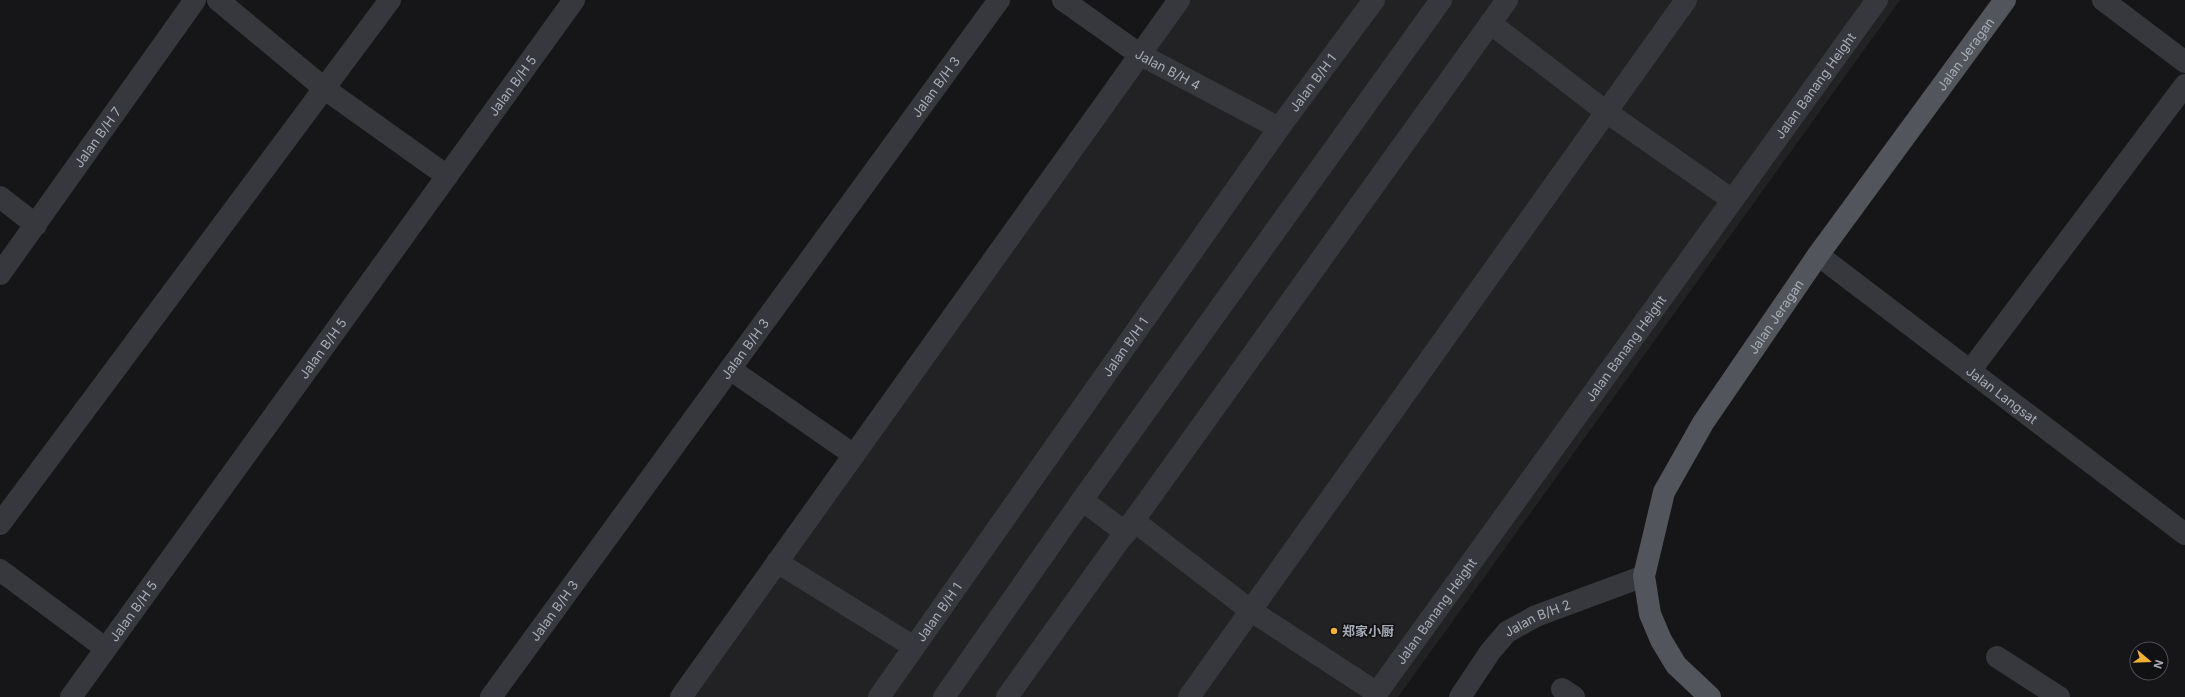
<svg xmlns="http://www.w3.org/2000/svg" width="2185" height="697" font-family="Inter,'Noto Sans SC',sans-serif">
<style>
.built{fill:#222225}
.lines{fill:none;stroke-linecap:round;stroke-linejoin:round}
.minor{stroke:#37383d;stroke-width:22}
.major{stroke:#53555c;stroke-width:22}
.poi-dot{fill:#f2b134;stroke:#111113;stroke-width:1.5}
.labels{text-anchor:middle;stroke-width:3;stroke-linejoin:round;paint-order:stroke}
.street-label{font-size:13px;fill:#a8adb8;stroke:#111113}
.poi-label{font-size:13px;font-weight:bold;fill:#a8adb8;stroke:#111113;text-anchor:start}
</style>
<rect width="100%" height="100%" fill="#161618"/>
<polygon class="built" points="1169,0 1900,0 1398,697 670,697"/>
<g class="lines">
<g class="minor">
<polyline points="218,0 325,89 447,176"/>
<path id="s1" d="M1063 0 1139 54 1279 128"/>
<polyline points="2103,0 2185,62"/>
<polyline points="1490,23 1605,111 1731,199"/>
<polyline points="0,197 36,225"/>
<path id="s2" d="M1818 255 2185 534"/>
<path id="s3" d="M0 274 195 0"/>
<polyline points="730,369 854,455"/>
<polyline points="1970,371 2185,85"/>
<polyline points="1082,500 1126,533"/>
<polyline points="1134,521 1250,610 1377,693"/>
<polyline points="0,524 390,0"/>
<polyline points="777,562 914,647"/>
<polyline points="0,570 105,648"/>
<polyline points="1997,657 2059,697"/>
<polyline points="1562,689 1574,697"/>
<path id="s4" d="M71 697 574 0"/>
<path id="s5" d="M491 697 999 0"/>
<polyline points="681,697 1179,0"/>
<path id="s6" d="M879 697 1279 128 1374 0"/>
<polyline points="944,697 1082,500 1441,0"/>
<polyline points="1007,697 1507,0"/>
<polyline points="1189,697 1686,0"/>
<path id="s7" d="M1374 697 1877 0"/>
<path id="s8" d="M1460 697 1490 652 1507 632 1536 616 1644 576"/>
</g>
<path class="major" id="s9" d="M1710 697 1676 665 1661 640 1650 614 1644 576 1664 492 1703 423 1818 255 2005 0"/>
</g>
<circle class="poi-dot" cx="1334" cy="631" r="4"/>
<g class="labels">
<g class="street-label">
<text dy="5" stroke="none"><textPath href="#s9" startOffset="761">Jalan Jeragan</textPath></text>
<text dy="5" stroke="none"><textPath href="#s1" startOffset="126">Jalan B/H 4</textPath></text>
<text dy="5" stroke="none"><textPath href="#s6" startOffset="752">Jalan B/H 1</textPath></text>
<text dy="5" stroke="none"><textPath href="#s7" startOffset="754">Jalan Banang Height</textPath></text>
<text dy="5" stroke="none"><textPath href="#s4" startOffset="754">Jalan B/H 5</textPath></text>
<text dy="5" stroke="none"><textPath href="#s5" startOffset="755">Jalan B/H 3</textPath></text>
<text dy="5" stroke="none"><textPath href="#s3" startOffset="168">Jalan B/H 7</textPath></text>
<text dy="5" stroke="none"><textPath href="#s9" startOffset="437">Jalan Jeragan</textPath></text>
<text dy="5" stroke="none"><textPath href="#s6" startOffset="428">Jalan B/H 1</textPath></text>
<text dy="5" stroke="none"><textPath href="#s4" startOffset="430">Jalan B/H 5</textPath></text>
<text dy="5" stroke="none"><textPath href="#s5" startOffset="431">Jalan B/H 3</textPath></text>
<text dy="5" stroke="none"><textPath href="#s7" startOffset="430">Jalan Banang Height</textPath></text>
<text dy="5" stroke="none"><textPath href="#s2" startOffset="231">Jalan Langsat</textPath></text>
<text dy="5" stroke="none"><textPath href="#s5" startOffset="107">Jalan B/H 3</textPath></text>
<text dy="5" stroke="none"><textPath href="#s4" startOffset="106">Jalan B/H 5</textPath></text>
<text dy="5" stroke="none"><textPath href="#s7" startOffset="106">Jalan Banang Height</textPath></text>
<text dy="5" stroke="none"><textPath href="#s6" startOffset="104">Jalan B/H 1</textPath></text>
<text dy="5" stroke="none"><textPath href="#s8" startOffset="114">Jalan B/H 2</textPath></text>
</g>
<g class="poi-label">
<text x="1342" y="636">郑家小厨</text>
</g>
</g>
<g transform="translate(2149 661) rotate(109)"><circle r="19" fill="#111113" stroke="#4d4f55"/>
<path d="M0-3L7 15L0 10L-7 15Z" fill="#f2b134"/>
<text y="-6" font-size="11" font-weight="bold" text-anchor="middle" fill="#a8adb8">N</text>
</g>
</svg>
